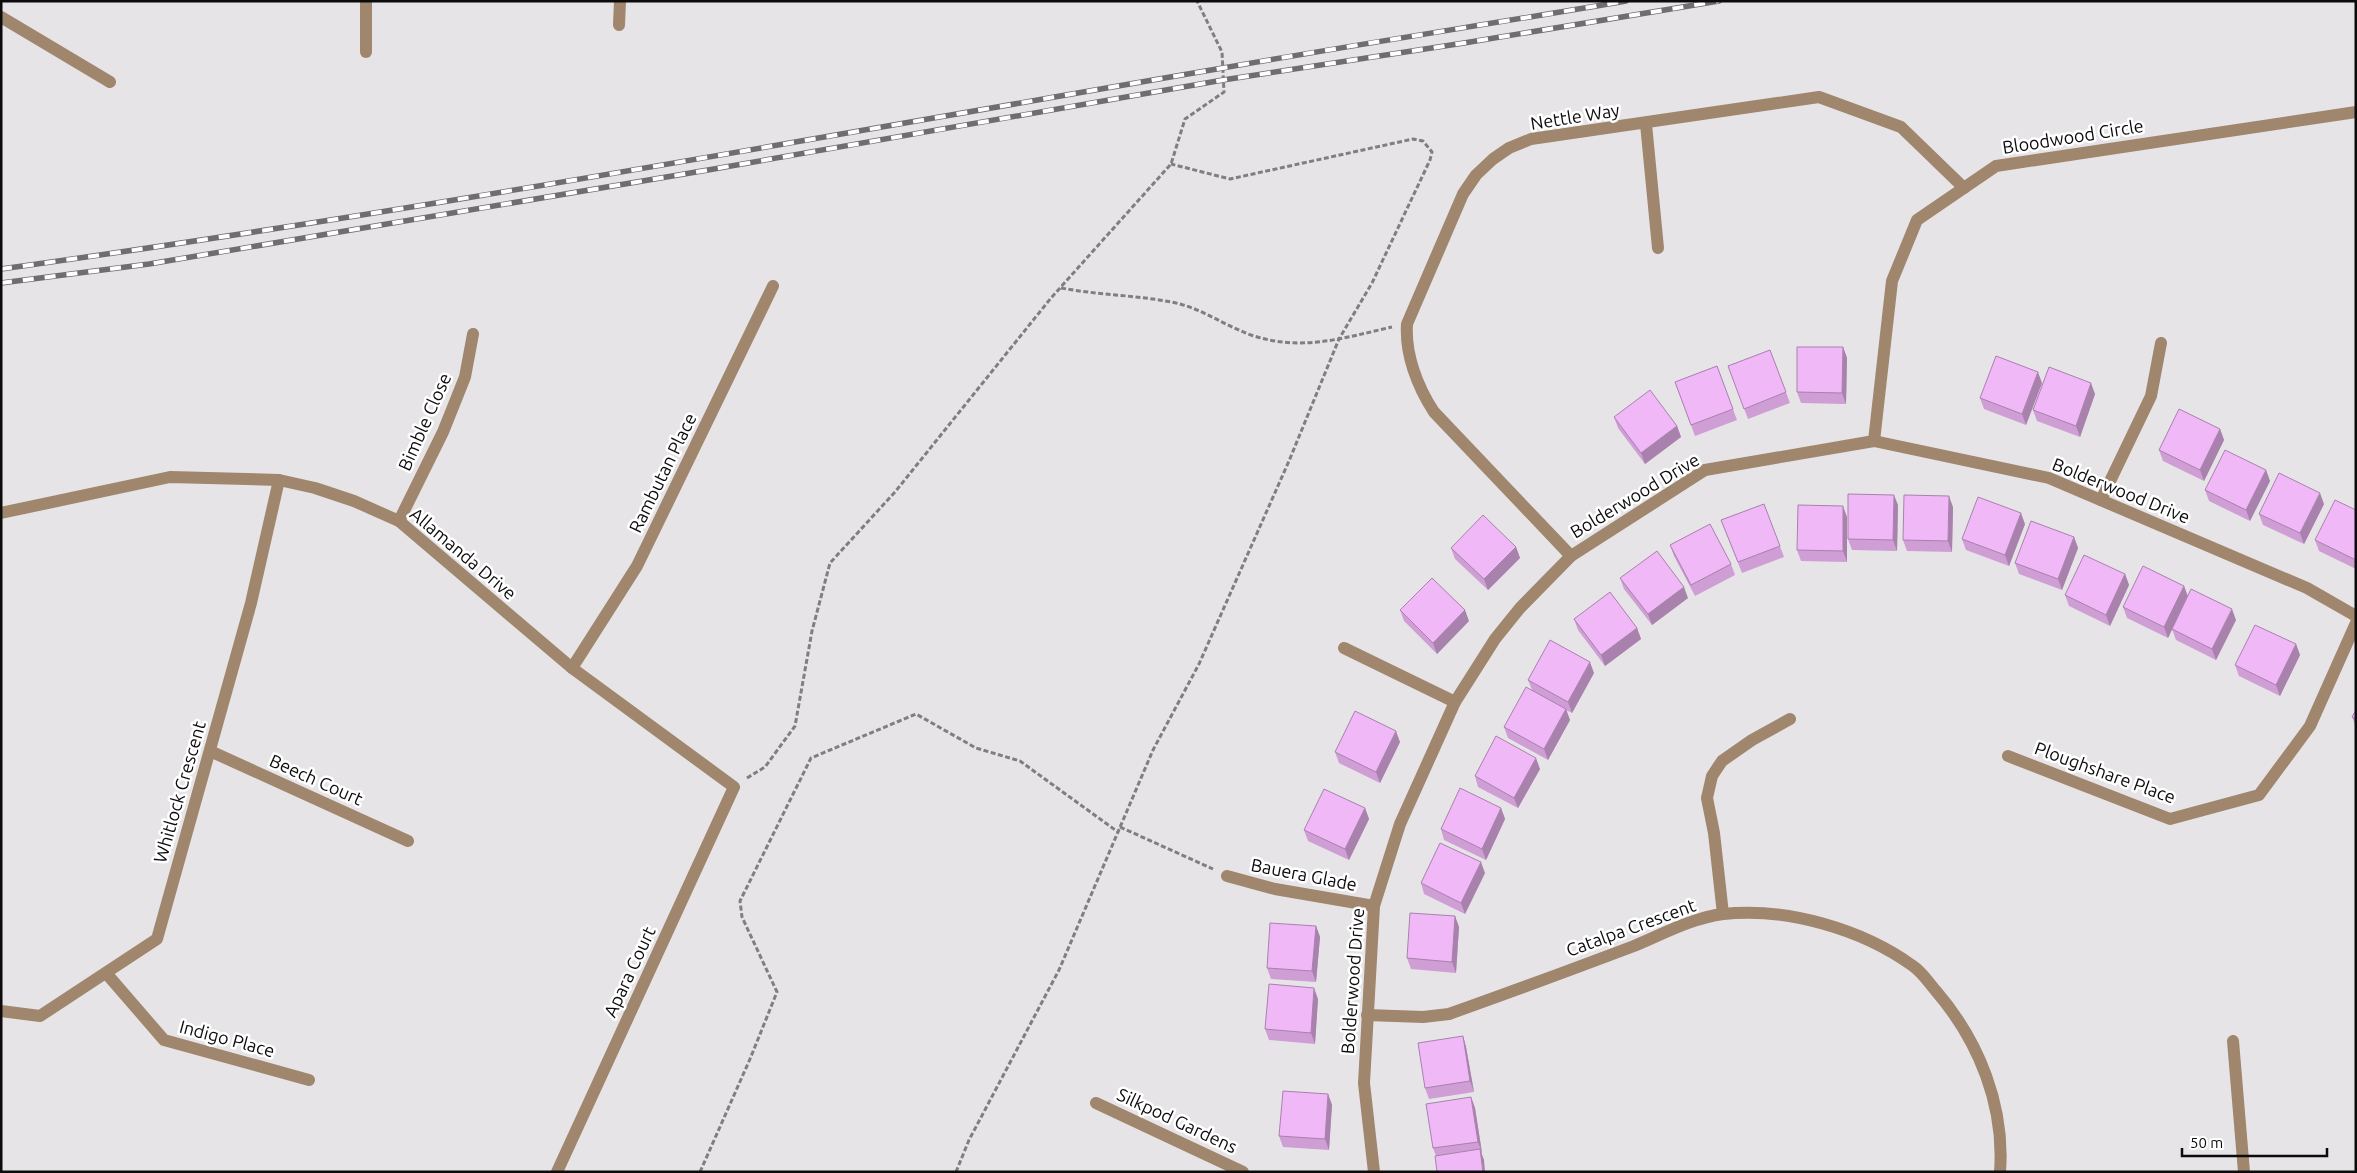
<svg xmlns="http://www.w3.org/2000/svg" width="2357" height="1173" font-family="Ubuntu,sans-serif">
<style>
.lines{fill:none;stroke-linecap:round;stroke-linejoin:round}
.path{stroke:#807e81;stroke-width:3;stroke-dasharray:5 2.5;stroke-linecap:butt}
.minor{stroke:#9f866d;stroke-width:12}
.rail-casing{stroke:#6f6d6f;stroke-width:5.5}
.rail{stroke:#fff;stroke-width:4;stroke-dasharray:11;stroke-linecap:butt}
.wall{fill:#ce9ed4}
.shaded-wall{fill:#a881ad}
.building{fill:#f0b8f7;stroke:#a881ad}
.labels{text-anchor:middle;stroke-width:5;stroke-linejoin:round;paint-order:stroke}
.street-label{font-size:18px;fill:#0c0b0c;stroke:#fff}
</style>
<rect width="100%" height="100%" fill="#e7e4e8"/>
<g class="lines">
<g class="path">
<path d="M1061 288C1098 295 1135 295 1171 302 1200 307 1223 325 1251 335 1301 352 1343 338 1392 327"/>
<polyline points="747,778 765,767 795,726 812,631 830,563 895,492 1051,298 1171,164 1185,119 1224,92 1222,52 1197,1"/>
<polyline points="1120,827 1213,869"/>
<polyline points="700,1172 750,1059 777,992 742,917 740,901 811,758 916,714 976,748 1020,761 1118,832"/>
<polyline points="956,1172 969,1140 1059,970 1153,750 1199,664 1289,461 1339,339 1372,283 1430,160 1432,152 1423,141 1413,139 1230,179 1171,164"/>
</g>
<g class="minor">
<polyline points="1,17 110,82"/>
<polyline points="619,25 620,1"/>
<polyline points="366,52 366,1"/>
<polyline points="1646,124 1658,248"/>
<polyline points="1874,441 1892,281 1917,220 1996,166 2356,112"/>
<polyline points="2101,500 2151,396 2161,343"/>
<polyline points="1,513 170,477 279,480 315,488 354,501 399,521 572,668 734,787 557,1172"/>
<polyline points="399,521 443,432 465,377 473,334"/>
<path d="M1571 556 1434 412C1417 386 1405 354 1407 324L1463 194 1476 175 1493 159 1509 148 1531 139 1819 97 1901 127 1964 188"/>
<polyline points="1344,648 1455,702"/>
<polyline points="572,668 637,566 773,286"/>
<polyline points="210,751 408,841"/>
<polyline points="2008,756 2170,819 2259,795 2310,726 2356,623"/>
<polyline points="1227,876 1275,889 1374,906"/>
<polyline points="1723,914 1714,833 1707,798 1712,776 1722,761 1752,740 1790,719"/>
<polyline points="106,973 164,1040 309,1080"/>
<polyline points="1,1011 40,1016 157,939 251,603 279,480"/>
<path d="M1367 1015 1423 1017 1449 1014C1511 992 1573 969 1634 946 1663 934 1692 918 1723 914 1786 907 1862 929 1913 966 1922 972 1929 983 1936 991 1979 1041 2005 1106 2000 1172"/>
<polyline points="2233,1041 2244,1172"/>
<polyline points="1096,1103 1243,1172"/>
<polyline points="1374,1172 1364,1083 1374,906 1400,824 1455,702 1495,639 1520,608 1571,556 1705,470 1874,441 2049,478 2307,588 2356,616"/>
</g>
<g class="rail-casing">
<g id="rail">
<path d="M1 269C408 213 813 138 1217 69 1353 45 1490 24 1626 1"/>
<polyline points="1,283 149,264 708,170 1223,80 1464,43 1719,1"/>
</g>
</g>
<use href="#rail" class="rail"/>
</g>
<g class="wall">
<polygon points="1843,347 1847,358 1846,404 1801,403 1797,392"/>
<polygon points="1770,350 1790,403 1748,419 1728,366"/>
<polygon points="1717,366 1737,420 1695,436 1675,382"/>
<polygon points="2042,383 2026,425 1984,409 1980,398"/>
<polygon points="2095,394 2080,437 2037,421 2033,410"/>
<polygon points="1614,417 1677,426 1681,437 1645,464 1618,428"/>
<polygon points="2220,429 2224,440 2204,481 2163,461 2159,450"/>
<polygon points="2266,470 2270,481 2250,521 2209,501 2205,490"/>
<polygon points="1764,504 1784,557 1742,573 1721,520"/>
<polygon points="2324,504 2304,544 2263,525 2259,514"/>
<polygon points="1898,505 1897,551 1852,550 1848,539"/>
<polygon points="1953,507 1952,552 1907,551 1903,540"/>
<polygon points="2356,510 2356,569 2319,551 2315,540"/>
<polygon points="1847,517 1847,562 1801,561 1797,550"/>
<polygon points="2025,524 2009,566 1966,550 1962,539"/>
<polygon points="2074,537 2078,548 2062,590 2019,574 2015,563"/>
<polygon points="1670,545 1731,564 1735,575 1695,596 1674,556"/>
<polygon points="1516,547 1520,558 1488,590 1455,559 1451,548"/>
<polygon points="2125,574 2129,585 2110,626 2069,606 2065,595"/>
<polygon points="1620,578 1688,598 1652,625 1624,589"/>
<polygon points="2184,586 2188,597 2236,620 2216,660 2176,640 2172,629 2177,618 2168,638 2127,618 2123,607"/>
<polygon points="1400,610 1469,621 1437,654 1404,621"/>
<polygon points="1574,619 1637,628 1641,639 1605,666 1578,630"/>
<polygon points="2296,644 2300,655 2280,696 2239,676 2235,665"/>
<polygon points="1594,673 1572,713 1566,710 1570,720 1548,760 1508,738 1504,727 1532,690 1528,680"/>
<polygon points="2356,710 2356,727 2352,717"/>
<polygon points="1400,742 1380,783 1339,763 1335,752"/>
<polygon points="1540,769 1518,808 1478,787 1475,776"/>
<polygon points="1365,808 1369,819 1349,860 1308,841 1304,830"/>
<polygon points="1501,808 1505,819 1486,860 1444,840 1441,829"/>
<polygon points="1485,873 1465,914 1424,894 1421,883"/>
<polygon points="1455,916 1459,927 1456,973 1411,969 1407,958"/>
<polygon points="1316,926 1320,937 1316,982 1271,979 1267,968"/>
<polygon points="1318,999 1315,1044 1269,1040 1265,1029"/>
<polygon points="1463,1036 1466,1047 1474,1092 1429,1099 1425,1088"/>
<polygon points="1328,1094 1332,1105 1329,1150 1283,1147 1279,1136"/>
<polygon points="1471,1097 1475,1108 1482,1153 1481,1153 1484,1160 1436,1156 1433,1148"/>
</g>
<g class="shaded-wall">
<polygon points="1843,347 1847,358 1846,404 1842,393"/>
<polygon points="2038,372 2042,383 2026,425 2022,414"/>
<polygon points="2091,383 2095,394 2080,437 2076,426"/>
<polygon points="1677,426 1681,437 1645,464 1641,453"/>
<polygon points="2220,429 2224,440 2204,481 2200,470"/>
<polygon points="2266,470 2270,481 2250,521 2246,510"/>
<polygon points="2320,493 2324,504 2304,544 2300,533"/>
<polygon points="1894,495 1898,505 1897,551 1893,540"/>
<polygon points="1949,496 1953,507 1952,552 1948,541"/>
<polygon points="1843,506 1847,517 1847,562 1843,551"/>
<polygon points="2021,513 2025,524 2009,566 2005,555"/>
<polygon points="2074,537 2078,548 2062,590 2058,579"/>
<polygon points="1516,547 1520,558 1488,590 1484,579"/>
<polygon points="2125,574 2129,585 2110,626 2106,615"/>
<polygon points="2184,586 2188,597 2168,638 2164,627"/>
<polygon points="1684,587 1688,598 1652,625 1648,614"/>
<polygon points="2232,609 2236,620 2216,660 2212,649"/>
<polygon points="1465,610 1469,621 1437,654 1433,643"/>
<polygon points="1637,628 1641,639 1605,666 1601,655"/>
<polygon points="2296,644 2300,655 2280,696 2276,685"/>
<polygon points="1590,662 1594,673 1572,713 1568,702"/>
<polygon points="1566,709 1570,720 1548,760 1544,749"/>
<polygon points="1396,731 1400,742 1380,783 1376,772"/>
<polygon points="1536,758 1540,769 1518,808 1514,798"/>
<polygon points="1365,808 1369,819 1349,860 1345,849"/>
<polygon points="1501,808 1505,819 1486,860 1482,849"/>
<polygon points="1481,862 1485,873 1465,914 1461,903"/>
<polygon points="1455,916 1459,927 1456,973 1452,962"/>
<polygon points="1316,926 1320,937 1316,982 1312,971"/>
<polygon points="1314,988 1318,999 1315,1044 1311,1033"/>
<polygon points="1463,1036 1466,1047 1474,1092 1470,1081"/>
<polygon points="1328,1094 1332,1105 1329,1150 1325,1139"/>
<polygon points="1471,1097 1475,1108 1482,1153 1478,1142"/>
<polygon points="1480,1149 1484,1160 1485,1172 1483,1172"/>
</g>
<g class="building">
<polygon points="1797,347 1843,347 1842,393 1797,392"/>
<polygon points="1770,350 1786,392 1744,409 1728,366"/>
<polygon points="1996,356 2038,372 2022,414 1980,398"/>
<polygon points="1717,366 1733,409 1691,425 1675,382"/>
<polygon points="2049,367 2091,383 2076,426 2033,410"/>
<polygon points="1650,390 1677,426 1641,453 1614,417"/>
<polygon points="2179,409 2220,429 2200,470 2159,450"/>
<polygon points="2225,450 2266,470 2246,510 2205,490"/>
<polygon points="2279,473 2320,493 2300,533 2259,514"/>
<polygon points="1848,494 1894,495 1893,540 1848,539"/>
<polygon points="1904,495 1949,496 1948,541 1903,540"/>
<polygon points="1978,497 2021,513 2005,555 1962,539"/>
<polygon points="2335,500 2356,510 2356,560 2315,540"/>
<polygon points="1764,504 1780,546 1738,562 1721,520"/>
<polygon points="1798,505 1843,506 1843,551 1797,550"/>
<polygon points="1483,515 1516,547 1484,579 1451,548"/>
<polygon points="2031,521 2074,537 2058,579 2015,563"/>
<polygon points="1710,524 1731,564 1691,585 1670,545"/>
<polygon points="1657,551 1684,587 1648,614 1620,578"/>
<polygon points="2084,555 2125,574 2106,615 2065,595"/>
<polygon points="2143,566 2184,586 2164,627 2123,607"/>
<polygon points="1432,578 1465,610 1433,643 1400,610"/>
<polygon points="2191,589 2232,609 2212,649 2172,629"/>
<polygon points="1610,592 1637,628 1601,655 1574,619"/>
<polygon points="2255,625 2296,644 2276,685 2235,665"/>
<polygon points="1550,640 1590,662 1568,702 1528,680"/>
<polygon points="1526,687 1566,709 1544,749 1504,727"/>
<polygon points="2356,710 2356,719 2352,717"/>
<polygon points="1355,711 1396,731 1376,772 1335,752"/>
<polygon points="1496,736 1536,758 1514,798 1475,776"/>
<polygon points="1460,788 1501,808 1482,849 1441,829"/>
<polygon points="1324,789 1365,808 1345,849 1304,830"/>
<polygon points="1440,843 1481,862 1461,903 1421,883"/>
<polygon points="1410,913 1455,916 1452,962 1407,958"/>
<polygon points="1270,923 1316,926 1312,971 1267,968"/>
<polygon points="1269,984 1314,988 1311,1033 1265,1029"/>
<polygon points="1463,1036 1470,1081 1425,1088 1418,1043"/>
<polygon points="1283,1091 1328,1094 1325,1139 1279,1136"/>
<polygon points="1471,1097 1478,1142 1433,1148 1426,1104"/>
<polygon points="1480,1149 1483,1172 1437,1172 1435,1156"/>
</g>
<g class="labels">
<g class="street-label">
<text transform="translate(1575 117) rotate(-9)" y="6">Nettle Way</text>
<text transform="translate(2073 137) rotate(-9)" y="6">Bloodwood Circle</text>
<text transform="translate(425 422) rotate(-66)" y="6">Bimble Close</text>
<text transform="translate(663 473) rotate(-64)" y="6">Rambutan Place</text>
<text transform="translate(2121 491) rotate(22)" y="6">Bolderwood Drive</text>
<text transform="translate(1635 496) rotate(-31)" y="6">Bolderwood Drive</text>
<text transform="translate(463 554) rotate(40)" y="6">Allamanda Drive</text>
<text transform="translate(2105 773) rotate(20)" y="6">Ploughshare Place</text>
<text transform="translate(316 780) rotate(24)" y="6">Beech Court</text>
<text transform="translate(180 792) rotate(-74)" y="6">Whitlock Crescent</text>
<text transform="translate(1304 875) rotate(11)" y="6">Bauera Glade</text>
<text transform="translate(1631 928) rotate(-20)" y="6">Catalpa Crescent</text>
<text transform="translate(630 972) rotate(-65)" y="6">Apara Court</text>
<text transform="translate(1353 981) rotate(-86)" y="6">Bolderwood Drive</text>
<text transform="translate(227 1039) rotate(15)" y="6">Indigo Place</text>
<text transform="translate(1177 1121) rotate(25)" y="6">Silkpod Gardens</text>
</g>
</g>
<rect width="2357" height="1173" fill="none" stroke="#0c0b0c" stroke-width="5"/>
<path d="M2182 1148v8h145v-8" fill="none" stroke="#0c0b0c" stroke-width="2.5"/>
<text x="2190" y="1148" font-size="15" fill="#0c0b0c" stroke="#ffffff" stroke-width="4" paint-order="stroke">50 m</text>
</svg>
